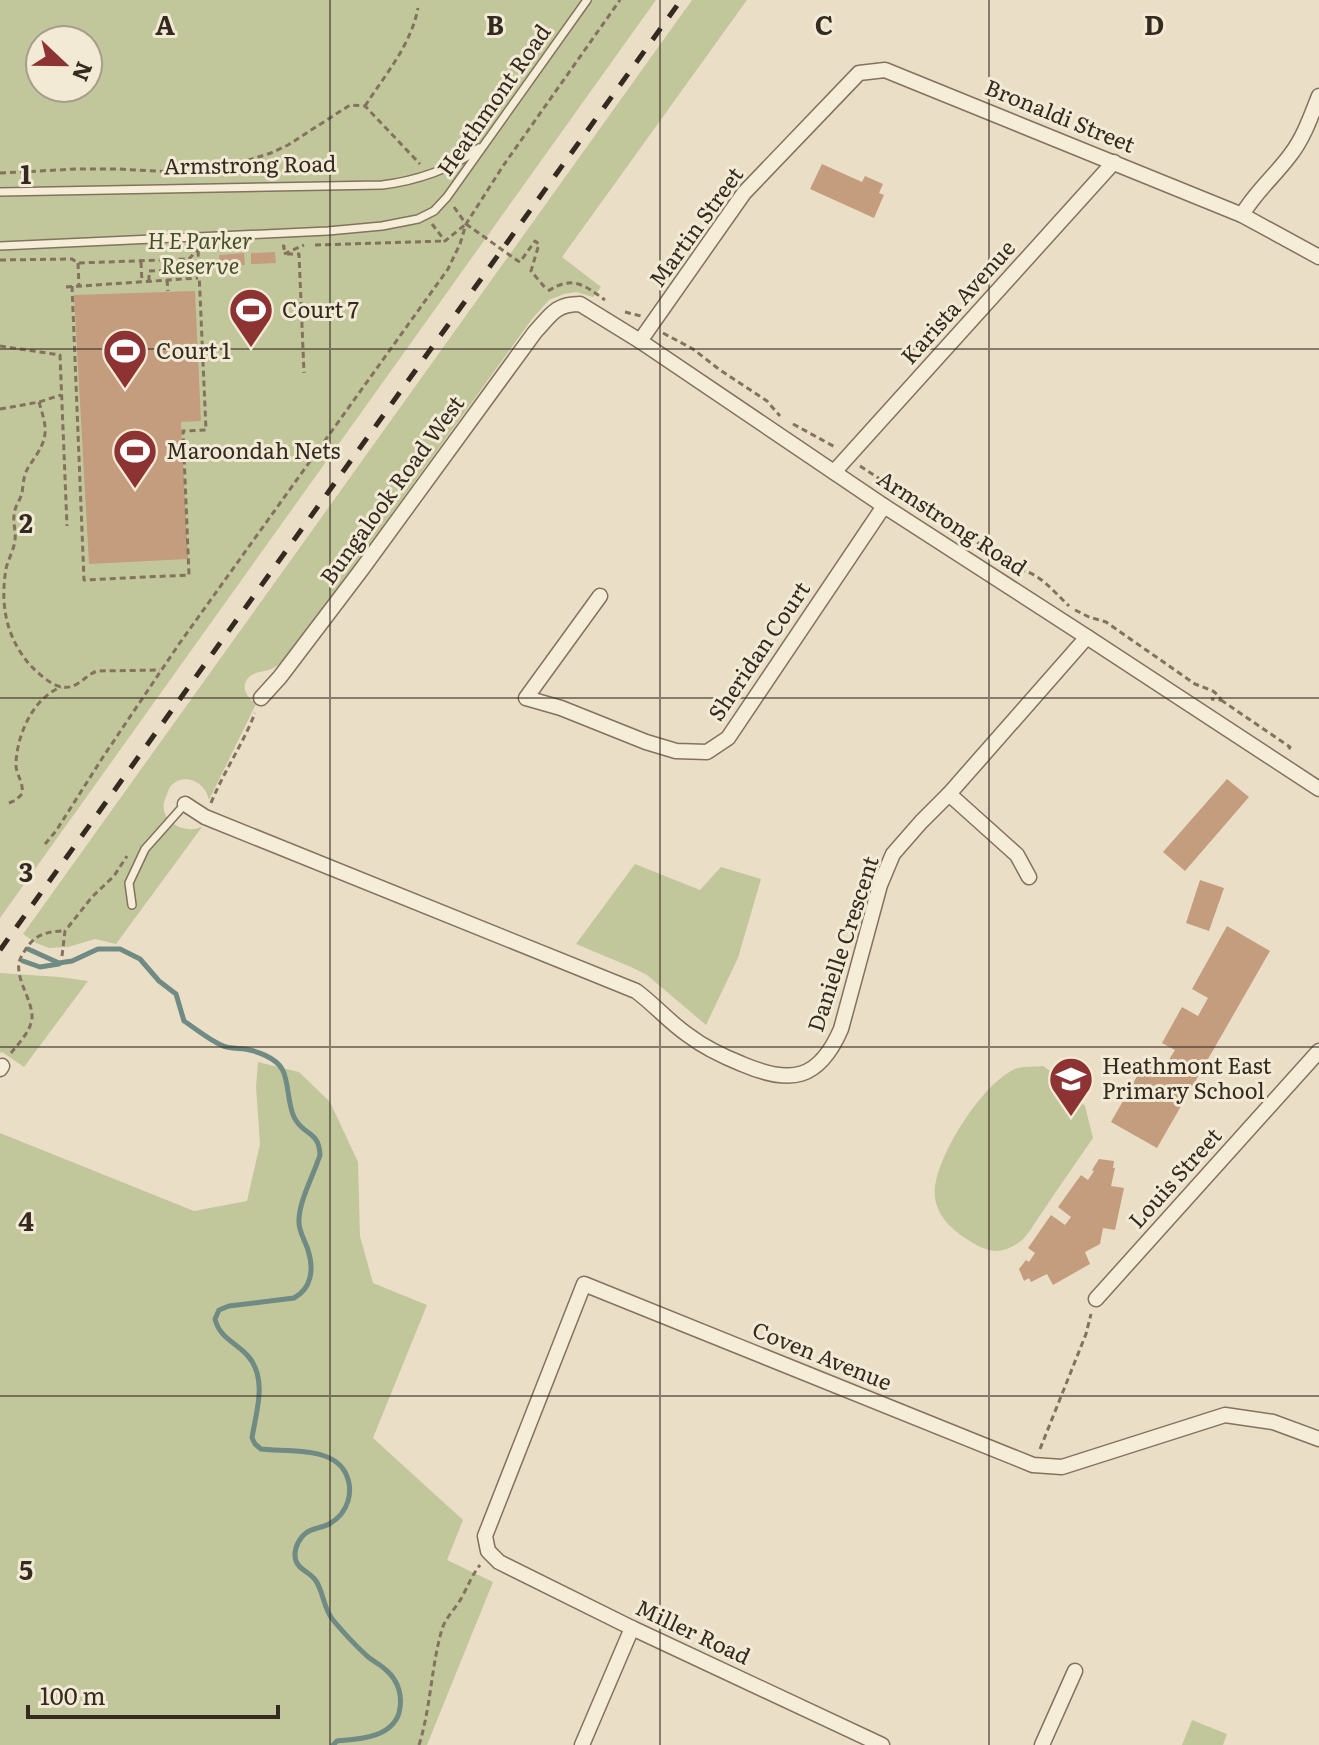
<svg xmlns="http://www.w3.org/2000/svg" width="1319" height="1745" font-family="Literata,serif">
<style>
.green{fill:#c1c79b;fill-rule:evenodd}
.lines{fill:none;stroke-linecap:round;stroke-linejoin:round}
.stream{stroke:#6f8b84;stroke-width:5}
.building{fill:#c49d7f}
.service-casing{stroke:#83725d;stroke-width:10}
.minor-casing{stroke:#83725d;stroke-width:17}
.path{stroke:#83725d;stroke-width:3;stroke-dasharray:6 4;stroke-linecap:butt}
.service{stroke:#f5edd8;stroke-width:7}
.minor{stroke:#f5edd8;stroke-width:14}
.rail{stroke:#352a20;stroke-width:5;stroke-dasharray:14 14;stroke-linecap:butt}
.grid{fill:none;stroke:#352a20;stroke-width:2;stroke-opacity:0.55}
.labels{text-anchor:middle;stroke-width:6;stroke-linejoin:round;paint-order:stroke}
.street-label{font-size:22px;fill:#352a20;stroke:#f2ead5}
.park-label{font-size:22px;font-style:italic;fill:#455028;stroke:#f2ead5}
.poi-label{font-size:22px;fill:#352a20;stroke:#f2ead5;text-anchor:start}
.grid-label{font-size:26px;text-anchor:middle;font-weight:bold;fill:#352a20;stroke:#f2ead5;stroke-width:6;stroke-linejoin:round;paint-order:stroke}
</style>
<rect width="100%" height="100%" fill="#eadfc6"/>
<g class="green">
<path d="M0 0H656L0 918ZM40 40H88V88H40Z"/>
<path d="M692 0H747L562 257 601 287 593 297 576 292 564 294 549 300 532 319 287 659C285 660 277 666 275 667 269 671 262 671 256 673 239 680 243 695 256 704L209 800C206 782 183 771 170 787 169 788 166 798 165 799 159 815 173 828 189 829 193 830 197 828 202 827L116 944 95 939 68 947 49 948 36 943 23 934Z"/>
<polygon points="635,864 700,890 721,867 761,879 738,958 706,1025 647,975 631,967 576,944"/>
<polygon points="0,973 60,977 88,981 24,1067 2,1052 0,1053"/>
<polygon points="258,1062 299,1072 330,1102 358,1162 360,1236 373,1283 427,1305 373,1438 463,1520 447,1560 493,1582 427,1745 0,1745 0,1133 194,1211 247,1201 260,1144 256,1087"/>
<path d="M1043 1066 1060 1078 1085 1106 1093 1138C1076 1163 1058 1188 1041 1214 1034 1223 1028 1237 1018 1243 1002 1254 990 1253 973 1243 956 1233 938 1219 935 1198 930 1163 985 1078 1018 1068 1026 1066 1035 1067 1043 1066Z"/>
<polygon points="1192,1720 1227,1734 1223,1745 1182,1745"/>
</g>
<g class="lines">
<g class="stream">
<path d="M28 949 59 963 72 961 98 949H120L140 959 159 981 176 994 184 1021C196 1029 208 1039 221 1045 229 1049 236 1048 245 1049 257 1051 276 1058 282 1069 289 1080 287 1102 294 1117 303 1136 319 1130 320 1155 314 1174 299 1201 299 1220 298 1231 305 1240 308 1250 314 1269 312 1288 294 1298L229 1306 219 1310 215 1319C220 1339 236 1342 248 1356 268 1379 256 1412 252 1438L255 1444 261 1449C285 1452 331 1446 345 1472 355 1491 348 1514 329 1524 322 1528 312 1528 306 1533 300 1537 295 1547 295 1554 294 1569 310 1571 316 1581 324 1593 323 1608 333 1620 343 1632 354 1644 366 1655 372 1661 380 1664 386 1670 399 1681 403 1697 399 1713 391 1738 359 1739 337 1741L333 1745"/>
<polyline points="23,961 40,967 59,964"/>
</g>
</g>
<g class="building">
<polygon points="822,164 862,182 865,176 883,184 879,193 884,195 874,218 810,189"/>
<polygon points="275,252 276,263 251,264 251,253"/>
<polygon points="244,253 245,265 220,266 219,255"/>
<polygon points="195,291 201,421 181,422 188,559 89,564 74,295"/>
<polygon points="1227,779 1249,797 1185,871 1163,852"/>
<polygon points="1200,880 1224,888 1209,931 1186,923"/>
<polygon points="1227,926 1270,951 1157,1148 1111,1122 1148,1057 1165,1066 1175,1050 1162,1043 1182,1007 1198,1016 1208,998 1192,989"/>
<polygon points="1099,1159 1114,1161 1113,1168 1115,1168 1111,1186 1124,1188 1115,1230 1103,1228 1100,1244 1085,1252 1090,1264 1053,1285 1047,1274 1031,1282 1029,1278 1024,1281 1019,1269 1026,1260 1029,1262 1035,1253 1028,1248 1051,1215 1065,1225 1071,1217 1058,1207 1081,1175 1088,1180 1094,1171 1092,1170"/>
</g>
<g class="lines">
<g class="service-casing">
<g id="service">
<path d="M0 192 382 185C415 181 453 169 479 148"/>
<polyline points="0,246 328,231 382,226 418,219 434,211 447,197 587,0"/>
<polyline points="132,905 129,883 145,849 185,804"/>
</g>
</g>
<g class="minor-casing">
<g id="minor">
<path d="M1242 215C1255 192 1275 176 1291 154 1304 137 1311 116 1319 96"/>
<polyline points="640,341 744,193 859,73 885,70 1242,215 1319,257"/>
<polyline points="834,472 1114,162"/>
<polyline points="600,596 526,698 561,708 646,742 676,751 707,752 728,738 884,506"/>
<path d="M261 698 280 677 362 569 535 332C551 315 555 304 580 304L640 341 884 506 1087 637 1319 789"/>
<polyline points="949,794 1017,855 1029,877"/>
<path d="M185 804 205 817 636 991C655 1005 669 1022 688 1035 705 1048 722 1056 742 1064 791 1085 819 1080 841 1029L880 885 893 854 921 822 949 794 1087 637"/>
<polyline points="0,1069 2,1066"/>
<polyline points="1096,1299 1319,1051"/>
<polyline points="582,1745 632,1628"/>
<polyline points="882,1745 632,1628 499,1562 488,1551 485,1536 584,1284 1033,1465 1062,1467 1225,1415 1273,1422 1319,1439"/>
<polyline points="1042,1745 1075,1671"/>
</g>
</g>
<g class="path">
<path d="M365 106C385 75 411 45 418 8"/>
<polyline points="0,173 77,169 118,169 192,173 211,172 271,153 288,145 350,105 365,106 420,164"/>
<polyline points="454,207 466,224 503,166 620,0"/>
<polyline points="432,224 445,241 466,224"/>
<polyline points="466,224 518,261 520,262 535,241 539,244 531,271 547,290"/>
<polyline points="315,245 445,241"/>
<polyline points="282,246 284,246 284,254 304,245"/>
<polyline points="287,254 299,254 304,373"/>
<polyline points="0,260 72,259 78,263 189,259 198,249"/>
<polyline points="141,262 142,282"/>
<polyline points="78,263 79,286"/>
<polyline points="167,280 168,291"/>
<polyline points="149,281 149,271 189,270 189,260"/>
<polyline points="72,286 84,580 189,575 183,431 206,430 198,249"/>
<polyline points="66,287 198,278"/>
<path d="M548 291C573 275 584 285 605 300"/>
<polyline points="625,312 641,316"/>
<polyline points="663,333 693,349 720,370 767,401 780,416"/>
<polyline points="0,346 60,355 67,526"/>
<path d="M39 402C45 423 50 434 37 454 33 461 27 467 25 475 23 481 23 487 22 493 20 501 14 507 14 516 13 523 16 531 15 540 14 550 8 559 6 569 0 605 6 637 30 665 41 676 60 695 77 684 84 680 89 674 97 671L160 670"/>
<polyline points="0,409 39,402 61,395"/>
<polyline points="793,424 835,447"/>
<path d="M860 466 1018 569C1041 574 1052 590 1069 606"/>
<polyline points="1075,610 1089,617 1106,622 1195,684 1213,691 1219,696 1221,700 1211,699"/>
<polyline points="1221,700 1290,747 1287,751"/>
<path d="M9 803 16 800 22 794C24 781 15 774 16 763 17 735 33 698 61 687"/>
<path d="M211 803C224 771 243 744 255 713"/>
<polyline points="45,844 56,831 103,757 179,644 448,269 460,244 466,224"/>
<polyline points="62,956 65,931 92,897 114,876 127,856"/>
<path d="M11 1053C19 1043 33 1029 32 1015 31 1001 21 986 19 972 18 964 19 960 23 954 32 936 45 931 64 931"/>
<polyline points="1040,1449 1086,1334 1091,1314"/>
<path d="M419 1745C431 1707 431 1667 442 1629 446 1617 456 1608 462 1597 468 1586 472 1575 480 1565"/>
</g>
<use href="#service" class="service"/>
<use href="#minor" class="minor"/>
<polyline class="rail" points="0,950 681,0"/>
</g>
<path class="grid" d="M330 0V1745M660 0V1745M989 0V1745M0 349H1319M0 698H1319M0 1047H1319M0 1396H1319"/>
<defs>
<g id="stadium-pin" transform="scale(2.3)"><path d="M0 17L-7.5 6A9.5 9.5 0 1 1 7.5 6Z" fill="#8d3333" stroke="#f2ead5"/><path d="M0-5a6.5 5 0 1 0 0 10a6.5 5 0 1 0 0-10ZM-3.5-1.8h7v3.6h-7Z" fill="#fff"/></g>
<g id="school-pin" transform="scale(2.3)"><path d="M0 17L-7.5 6A9.5 9.5 0 1 1 7.5 6Z" fill="#8d3333" stroke="#f2ead5"/><path d="M0-5L7-2L0 1L-7-2ZM-4 1L0 2.5L4 1V4Q0 6-4 4Z" fill="#fff"/></g>
</defs>
<g fill-rule="evenodd">
<use href="#stadium-pin" x="251" y="310"/>
<use href="#stadium-pin" x="125" y="351"/>
<use href="#stadium-pin" x="135" y="451"/>
<use href="#school-pin" x="1071" y="1079"/>
</g>
<g class="labels">
<g class="street-label">
<text transform="translate(494 100) rotate(-55)" y="8">Heathmont Road</text>
<text transform="translate(1060 116) rotate(22)" y="8">Bronaldi Street</text>
<text transform="translate(250 165) rotate(-1)" y="8">Armstrong Road</text>
<text transform="translate(696 227) rotate(-54)" y="8">Martin Street</text>
<text transform="translate(958 302) rotate(-48)" y="8">Karista Avenue</text>
<text transform="translate(392 490) rotate(-54)" y="8">Bungalook Road West</text>
<text transform="translate(952 523) rotate(33)" y="8">Armstrong Road</text>
<text transform="translate(759 651) rotate(-56)" y="8">Sheridan Court</text>
<text transform="translate(843 944) rotate(-72)" y="8">Danielle Crescent</text>
<text transform="translate(1175 1178) rotate(-48)" y="8">Louis Street</text>
<text transform="translate(822 1356) rotate(22)" y="8">Coven Avenue</text>
<text transform="translate(693 1632) rotate(25)" y="8">Miller Road</text>
</g>
<g class="park-label">
<text x="200" y="249">H E Parker<tspan x="200" dy="25">Reserve</tspan></text>
</g>
<g class="poi-label">
<text x="282" y="318">Court 7</text>
<text x="156" y="359">Court 1</text>
<text x="166" y="459">Maroondah Nets</text>
<text x="1102" y="1074">Heathmont East<tspan x="1102" dy="25">Primary School</tspan></text>
</g>
</g>
<g class="grid-label">
<text x="165" y="35">A</text>
<text x="495" y="35">B</text>
<text x="824" y="35">C</text>
<text x="1154" y="35">D</text>
<text x="26" y="184">1</text>
<text x="26" y="533">2</text>
<text x="26" y="882">3</text>
<text x="26" y="1231">4</text>
<text x="26" y="1580">5</text>
</g>
<g transform="translate(64 64) rotate(112)"><circle r="38" fill="#f2ead5" stroke="#a69d8d" stroke-width="2"/>
<path d="M0-6L14 30L0 20L-14 30Z" fill="#8d3333"/>
<text y="-12" font-size="22" font-weight="bold" text-anchor="middle" fill="#352a20">N</text>
</g>
<path d="M28 1705v12h250v-12" fill="none" stroke="#352a20" stroke-width="4"/>
<text x="40" y="1705" font-size="24" fill="#352a20" stroke="#f2ead5" stroke-width="6" paint-order="stroke">100 m</text>
</svg>
